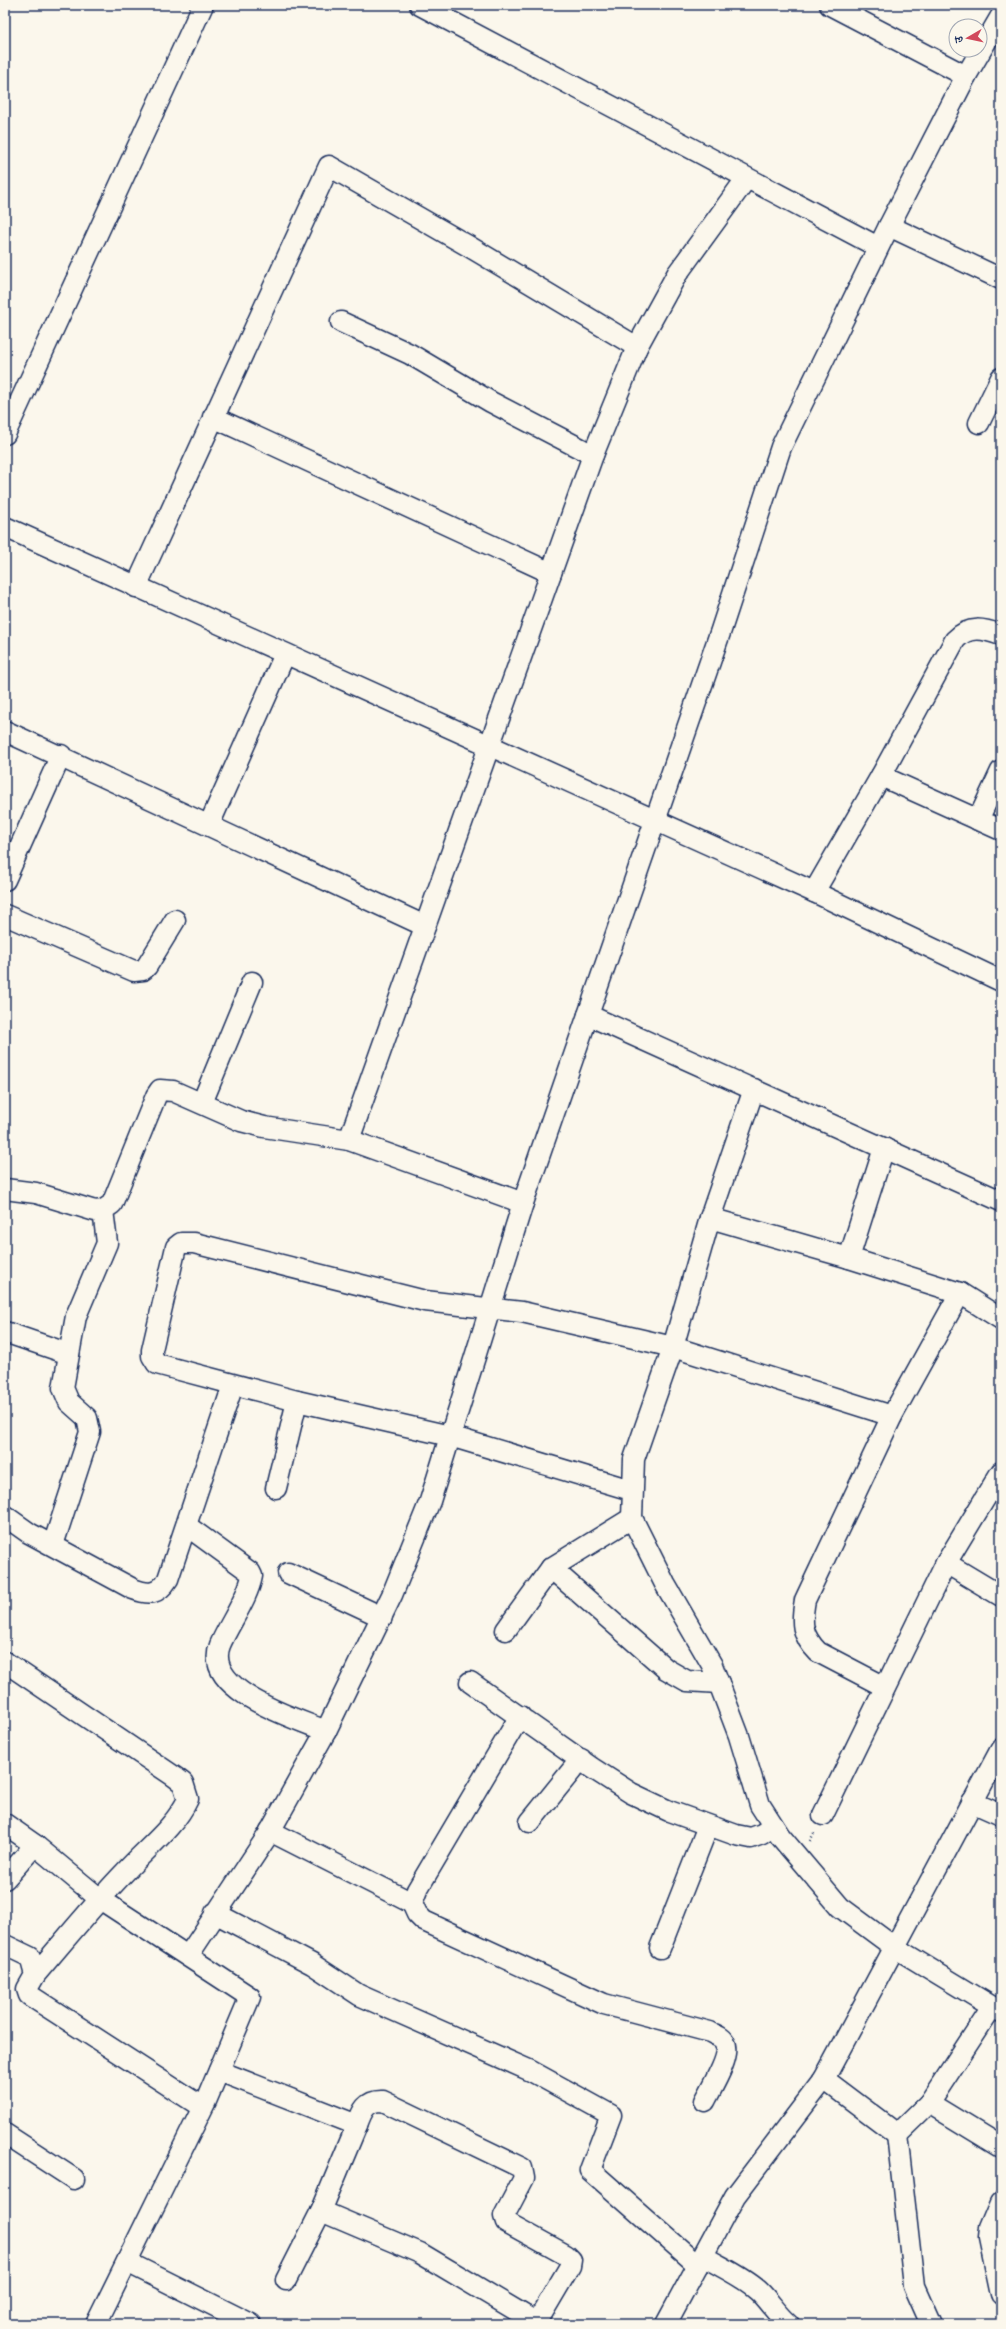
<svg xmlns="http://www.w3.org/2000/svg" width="1006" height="2329" font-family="Dekko,'Playpen Sans Deva',sans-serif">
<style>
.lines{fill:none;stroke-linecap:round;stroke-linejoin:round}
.minor-casing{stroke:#1b2f5e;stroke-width:23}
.path{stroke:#1b2f5e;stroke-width:2.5;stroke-dasharray:1 3;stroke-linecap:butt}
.minor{stroke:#fbf7ec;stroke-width:20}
</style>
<rect width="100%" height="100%" fill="#fbf7ec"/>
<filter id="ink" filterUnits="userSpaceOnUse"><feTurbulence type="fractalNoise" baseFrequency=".025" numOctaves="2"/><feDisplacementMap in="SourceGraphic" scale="8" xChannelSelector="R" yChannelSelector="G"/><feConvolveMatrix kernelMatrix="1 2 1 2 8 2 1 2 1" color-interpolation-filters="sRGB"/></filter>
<g filter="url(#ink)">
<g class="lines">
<g class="minor-casing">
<g id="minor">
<polyline points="420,5 878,247"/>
<polyline points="830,5 966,76"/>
<polyline points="889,226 1001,279"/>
<polyline points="341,322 410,354 491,402 593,455"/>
<polyline points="213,417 551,573"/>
<polyline points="979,423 1001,378"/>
<polyline points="5,434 203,5"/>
<polyline points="5,527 814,892 1001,981"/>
<polyline points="136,587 329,166 470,247 637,347"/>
<polyline points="5,731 425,926"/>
<polyline points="881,776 1001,830"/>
<polyline points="978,820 1001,771"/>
<polyline points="209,825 285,654"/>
<polyline points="5,880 61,755"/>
<path d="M814 892 881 776 955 640C969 625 984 629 1001 635"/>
<polyline points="5,915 134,971 143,970 147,966 175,920"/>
<polyline points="588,1015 1001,1201"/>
<polyline points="754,1089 710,1218 849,1258"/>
<polyline points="202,1103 252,982"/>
<polyline points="349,1140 593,455 637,347 677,274 746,179"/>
<polyline points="884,1148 849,1258 960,1293 1001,1319"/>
<polyline points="5,1189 36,1193 95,1211 103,1210 112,1204 156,1096 160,1090 173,1091 241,1121 264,1127 349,1140 523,1203"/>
<polyline points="710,1218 673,1347 892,1416"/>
<polyline points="5,1332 69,1354"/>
<polyline points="1001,1472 946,1563 1001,1596"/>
<polyline points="276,1488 297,1401"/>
<polyline points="631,1490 450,1436 297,1401 157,1364 152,1356 152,1350 176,1247 181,1243 194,1243 425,1301 522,1312 673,1347 634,1459 632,1518 665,1584 712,1665 739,1736 760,1805 780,1836 840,1907 894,1947 1001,2012"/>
<path d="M5 1516 29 1533 133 1589C149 1595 158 1595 168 1579L233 1385"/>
<path d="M187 1526 250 1572 252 1576C248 1598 229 1624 220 1645 202 1691 297 1719 326 1731"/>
<polyline points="53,1545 90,1432 87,1418 69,1402 63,1388 76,1316 107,1243 103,1210"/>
<polyline points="551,1568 666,1669 687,1681 719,1683"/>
<polyline points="288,1573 382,1617"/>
<polyline points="506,1630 551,1568 632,1518"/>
<path d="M5 1662 175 1777 183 1783 188 1799C175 1827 147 1848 126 1871 94 1904 65 1940 35 1975"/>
<polyline points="470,1682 592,1768 631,1793 669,1811 736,1835 751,1838 762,1834 773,1826"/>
<path d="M885 1687 818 1652C801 1635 801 1622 805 1600L892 1416 960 1293"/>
<path d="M520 1716 417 1890 412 1903 417 1914 424 1921 604 2004 710 2032C715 2035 723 2037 725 2043 732 2055 711 2089 705 2101"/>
<polyline points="972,1802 1001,1815"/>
<polyline points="823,1815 946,1563"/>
<polyline points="530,1822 581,1759"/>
<polyline points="5,1824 35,1845 100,1899 250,1997 206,2101 96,2324"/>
<polyline points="270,1831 412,1903"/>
<polyline points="5,1879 35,1845"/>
<polyline points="215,1913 312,1964 359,1995 531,2071 611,2115 590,2170 698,2265"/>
<polyline points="5,1945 30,1957 35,1975 27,1989 29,1995 202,2107"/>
<polyline points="660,1948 708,1826"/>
<polyline points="188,1956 268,1835 326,1731 392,1595 430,1501 523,1203 721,630 781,447 889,226 966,76 1001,16"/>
<polyline points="219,2071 357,2125 321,2211 420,2253 539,2324"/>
<polyline points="824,2079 897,2134 929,2103 1001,2147"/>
<polyline points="929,2103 992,2007"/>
<path d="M357 2125C362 2111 366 2100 383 2101L522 2168 524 2178 504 2216 506 2222 566 2255 571 2260 570 2266 537 2322"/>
<polyline points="5,2134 74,2179"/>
<polyline points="897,2134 914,2286 931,2324"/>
<polyline points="1001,2203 990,2229 989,2238 1001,2295"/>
<path d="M703 2256C721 2267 742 2276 758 2290 769 2300 777 2314 789 2324"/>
<polyline points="127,2262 251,2324"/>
<polyline points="286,2280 321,2211"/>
<polyline points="666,2324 735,2196 824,2079 1001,1749"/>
</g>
</g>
<polyline class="path" points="810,1841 815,1831"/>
<use href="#minor" class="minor"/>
</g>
</g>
<rect width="1006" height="2329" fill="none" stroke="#fbf7ec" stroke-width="20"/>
<rect x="10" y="10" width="986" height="2309" fill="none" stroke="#1b2f5e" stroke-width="1.5" filter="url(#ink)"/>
<g transform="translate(968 38) rotate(261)"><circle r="19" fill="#fbf7ec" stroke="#a1a7b3"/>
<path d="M0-3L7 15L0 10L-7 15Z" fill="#d1495b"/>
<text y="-6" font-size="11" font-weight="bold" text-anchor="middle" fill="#1b2f5e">उ</text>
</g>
</svg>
